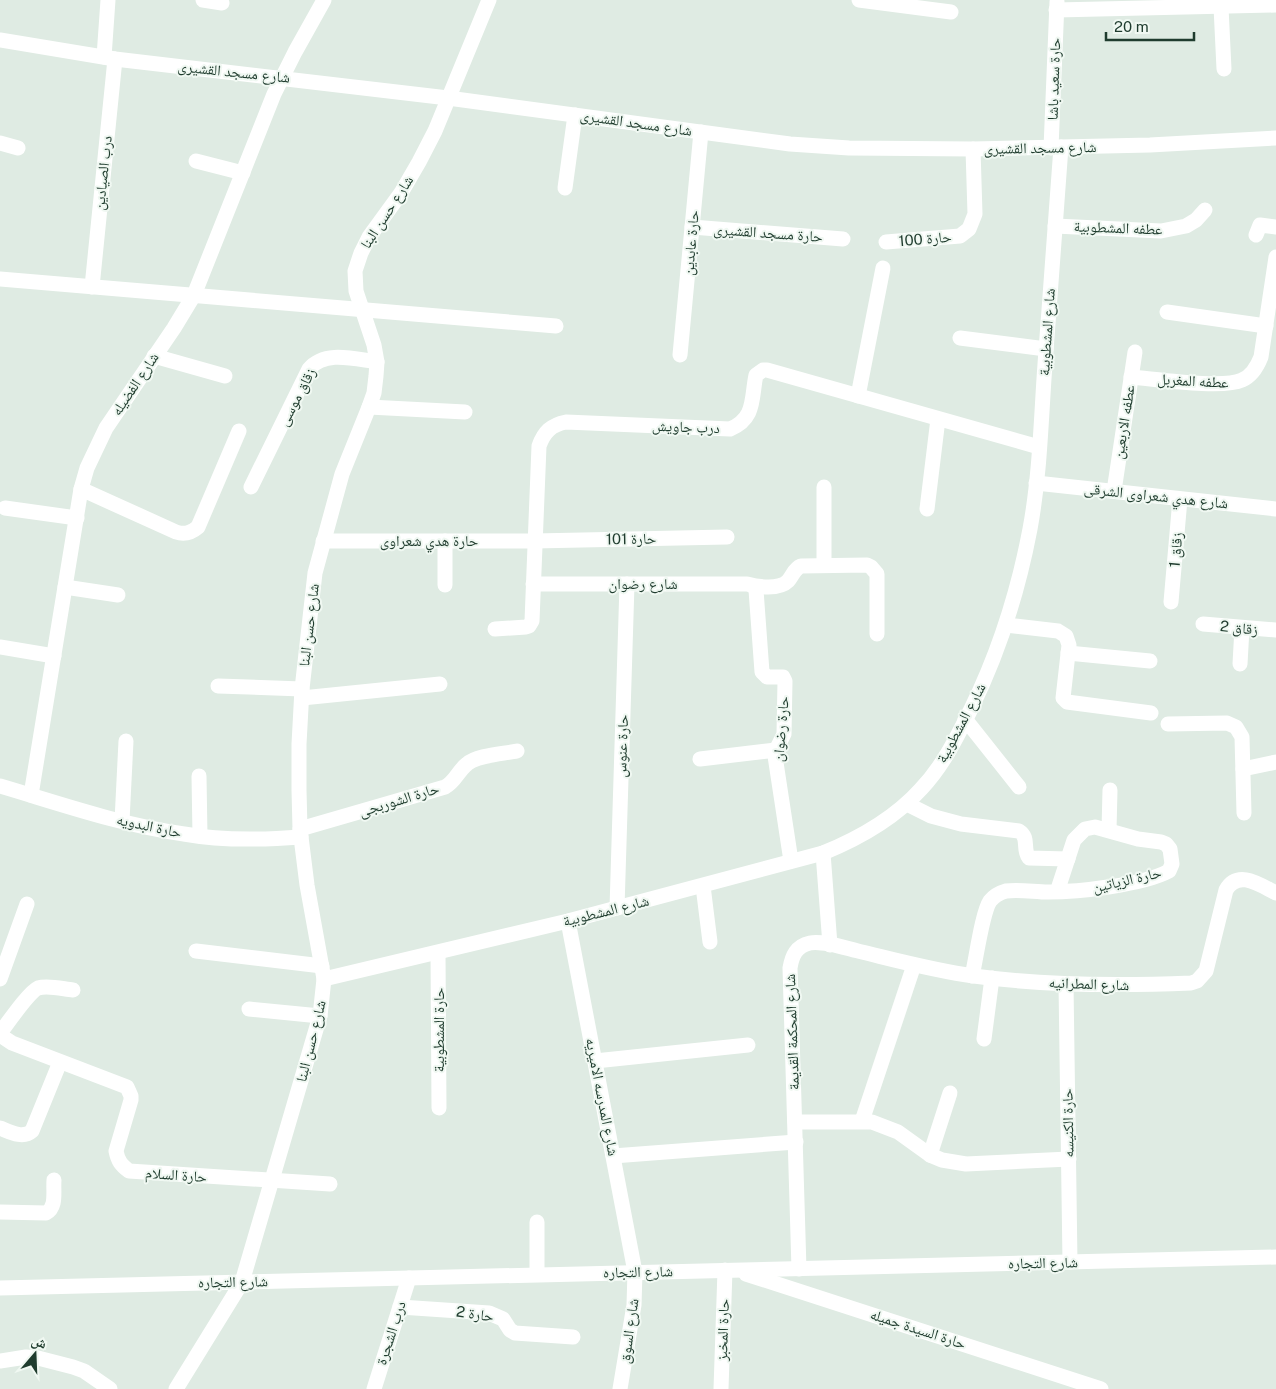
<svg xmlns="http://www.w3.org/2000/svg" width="1276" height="1389" font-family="'Public Sans','Noto Naskh Arabic',sans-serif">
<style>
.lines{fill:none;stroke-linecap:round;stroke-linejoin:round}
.minor{stroke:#fff;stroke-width:15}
.labels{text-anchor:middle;stroke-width:4;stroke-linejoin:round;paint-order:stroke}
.street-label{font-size:15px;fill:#1f3c2e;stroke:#f0f8f2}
</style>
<rect width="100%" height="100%" fill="#dfebe3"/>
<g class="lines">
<g class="minor">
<polyline points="203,0 222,3"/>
<polyline points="859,0 951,12"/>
<polyline points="1221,7 1224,69"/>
<polyline points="1056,10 1276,5"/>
<polyline points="0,40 115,59 448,98 790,144 849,148 973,149 1150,145 1276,138"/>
<polyline points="104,57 108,0"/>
<polyline points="0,143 18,148"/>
<polyline points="1051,148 1057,2"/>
<polyline points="196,161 243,173"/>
<polyline points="565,188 575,115"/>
<polyline points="1055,226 1161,231 1186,226 1196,220 1205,210"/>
<polyline points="692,227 843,239"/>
<polyline points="1256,235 1260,225 1276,227"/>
<polyline points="886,242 960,236 969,229 975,214 973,149"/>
<polyline points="0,279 556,326"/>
<polyline points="92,287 115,59"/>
<polyline points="1167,312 1266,326"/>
<polyline points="960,338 1046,349"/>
<polyline points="680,355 701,132"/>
<polyline points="154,356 225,376"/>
<path d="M1131 377C1156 379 1223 389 1242 380 1252 376 1257 367 1261 357L1276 257"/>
<polyline points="858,396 883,268"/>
<polyline points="369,407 465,412"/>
<polyline points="1036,483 1276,509"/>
<path d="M251 487 309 369C325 350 354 359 377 362"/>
<path d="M81 489 176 532C185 535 191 533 198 527L239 431"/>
<polyline points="1114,491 1135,352"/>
<polyline points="5,508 77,518"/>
<polyline points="927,509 938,419"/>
<polyline points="323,541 534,541 727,537"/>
<polyline points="445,541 445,585"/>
<polyline points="824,565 824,487"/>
<path d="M533 584H747C758 587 779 590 788 581 793 575 794 569 801 566L867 565 871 567 877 574V634"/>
<polyline points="753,586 756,590 762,672 767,677 783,677 785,681 784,734 776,750 775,756 791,861"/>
<polyline points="65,587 118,595"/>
<polyline points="1171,602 1180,499"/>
<polyline points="1203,624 1276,630"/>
<polyline points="1006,625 1058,631 1066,636 1069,645 1063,698 1067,702 1151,713"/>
<path d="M495 629 526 627 529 626 532 621 539 446C544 432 551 425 566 422L730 429C756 418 751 398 756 375L763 370H767L1039 447"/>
<polyline points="0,647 54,656"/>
<polyline points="1068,653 1150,661"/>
<polyline points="1240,664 1242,628"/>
<polyline points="218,686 302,689"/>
<polyline points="302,698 440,684"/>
<polyline points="965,719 1019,787"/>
<polyline points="1168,724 1227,723 1236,727 1242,737 1244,813"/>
<polyline points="700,759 776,750"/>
<polyline points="1243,769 1276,762"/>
<polyline points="199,776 200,836"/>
<path d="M0 786C61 804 121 825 184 834 223 841 262 840 301 837"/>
<polyline points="31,795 81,489 87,468 106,428 174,328 194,295 274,94 295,52 324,0"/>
<path d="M907 804 931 816 961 824 1019 831C1030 838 1022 849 1029 858L1068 859"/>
<polyline points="122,821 126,741"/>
<path d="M300 829 445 787C455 782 458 771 467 764 477 755 503 754 517 751"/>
<polyline points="1109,830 1110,790"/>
<polyline points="823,853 830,945"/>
<polyline points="703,886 710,942"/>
<polyline points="617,908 627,584"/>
<polyline points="568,921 635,1272 634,1305 620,1389"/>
<polyline points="196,951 322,966"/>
<polyline points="438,953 439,1108"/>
<path d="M972 976C976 960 982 913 990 901 994 896 999 893 1006 891 1019 889 1035 892 1048 892 1078 892 1143 885 1169 871L1172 864 1170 849 1166 844 1161 842 1138 839 1095 827 1085 829 1074 840 1057 892"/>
<polyline points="0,979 27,904"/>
<path d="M324 979 568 921 823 853C860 838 894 819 921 789 943 766 957 737 971 709 999 652 1018 592 1030 529 1040 475 1041 419 1045 364 1050 292 1055 220 1061 147"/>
<polyline points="1066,984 1070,1262"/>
<polyline points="249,1009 320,1016"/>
<path d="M0 1033C7 1024 29 992 38 988 48 985 63 989 73 990"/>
<path d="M0 1035 12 1043 127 1087 131 1096V1100L116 1151C118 1161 121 1165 129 1171L330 1184"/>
<polyline points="984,1039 992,978"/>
<polyline points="595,1061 748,1045"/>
<polyline points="862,1121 914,965"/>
<polyline points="795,1122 872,1122 898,1132 930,1155 942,1160 966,1164 1069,1159"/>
<path d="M0 1128C10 1132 23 1139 32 1131L60 1062"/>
<polyline points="930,1155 950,1093"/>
<polyline points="613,1156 796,1142"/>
<path d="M0 1212 46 1213C57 1207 53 1192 54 1180"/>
<polyline points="537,1222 537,1274"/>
<path d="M799 1269 790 968C792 956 796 946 810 943 823 940 848 949 862 952 899 961 936 971 974 976 1046 986 1118 986 1191 983L1197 981 1206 971 1226 890C1238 869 1260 885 1276 893"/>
<polyline points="746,1274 1101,1389"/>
<polyline points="0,1288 1276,1257"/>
<polyline points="400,1307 489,1313 503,1319 510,1330 515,1333 573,1337"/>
<polyline points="0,1361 26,1357 38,1358 73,1367 84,1371 110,1389"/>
<polyline points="176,1389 242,1282 320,1016 324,979 307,885 300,829 299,790 299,744 302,689 315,573 342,474 369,407 374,393 376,376 377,362 374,345 356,291 355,271 361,253 369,237 401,193 419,162 435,131 489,0"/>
<polyline points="374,1389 409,1278"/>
<polyline points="721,1389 725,1270"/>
</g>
</g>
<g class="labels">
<g class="street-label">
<text transform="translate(234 72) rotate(6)" y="5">شارع مسجد القشيرى</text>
<text transform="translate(1054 79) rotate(-88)" y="5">حارة سعيد باشا</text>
<text transform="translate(636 123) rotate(8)" y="5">شارع مسجد القشيرى</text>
<text transform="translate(1040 148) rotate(-1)" y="5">شارع مسجد القشيرى</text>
<text transform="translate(103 173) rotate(-84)" y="5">درب الصيادين</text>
<text transform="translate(387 212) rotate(-57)" y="5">شارع حسن البنا</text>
<text transform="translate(1118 228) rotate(2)" y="5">عطفه المشطوبية</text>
<text transform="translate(768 233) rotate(4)" y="5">حارة مسجد القشيرى</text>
<text transform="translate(925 239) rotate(-5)" y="5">حارة 100</text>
<text transform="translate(691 243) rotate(-85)" y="5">حارة عابدين</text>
<text transform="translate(1047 332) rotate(-86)" y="5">شارع المشطوبية</text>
<text transform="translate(1193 381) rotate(3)" y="5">عطفه المغربل</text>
<text transform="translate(135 384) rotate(-56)" y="5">شارع الفضيله</text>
<text transform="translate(297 397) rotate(-62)" y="5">زقاق موسى</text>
<text transform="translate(1124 422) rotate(-81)" y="5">عطفه الاربعين</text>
<text transform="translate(686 427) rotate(2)" y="5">درب جاويش</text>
<text transform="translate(1156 496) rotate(6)" y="5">شارع هدي شعراوى الشرقى</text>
<text transform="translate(631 539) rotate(-1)" y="5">حارة 101</text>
<text x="429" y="546">حارة هدي شعراوى</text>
<text transform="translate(1176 550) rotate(-85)" y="5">زقاق 1</text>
<text x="643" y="589">شارع رضوان</text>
<text transform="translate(309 625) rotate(-83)" y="5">شارع حسن البنا</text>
<text transform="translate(1239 628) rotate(6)" y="5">زقاق 2</text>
<text transform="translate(961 723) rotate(-62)" y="5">شارع المشطوبية</text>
<text transform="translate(781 729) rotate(-85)" y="5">حارة رضوان</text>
<text transform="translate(622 746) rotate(-88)" y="5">حارة عنوس</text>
<text transform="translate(399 800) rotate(-17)" y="5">حارة الشوربجى</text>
<text transform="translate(149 826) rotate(12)" y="5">حارة البدويه</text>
<text transform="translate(1127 880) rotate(-13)" y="5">حارة الزياتين</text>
<text transform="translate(606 911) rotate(-14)" y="5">شارع المشطوبية</text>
<text transform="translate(1089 984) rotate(2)" y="5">شارع المطرانيه</text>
<text transform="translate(439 1030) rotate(-90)" y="5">حارة المشطوبية</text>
<text transform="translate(792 1032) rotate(-92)" y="5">شارع المحكمة القديمة</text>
<text transform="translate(311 1041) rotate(-76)" y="5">شارع حسن البنا</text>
<text transform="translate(602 1097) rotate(79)" y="5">شارع المدرسه الاميريه</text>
<text transform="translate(1068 1123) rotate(-91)" y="5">حارة الكنيسه</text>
<text transform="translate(176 1175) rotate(4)" y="5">حارة السلام</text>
<text transform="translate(1043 1263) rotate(-1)" y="5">شارع التجاره</text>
<text transform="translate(638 1272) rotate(-1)" y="5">شارع التجاره</text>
<text transform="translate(233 1282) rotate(-1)" y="5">شارع التجاره</text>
<text transform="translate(475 1314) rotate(8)" y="5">حارة 2</text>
<text transform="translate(918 1329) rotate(18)" y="5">حارة السيدة جميله</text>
<text transform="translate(723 1330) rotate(-88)" y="5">حارة المخبز</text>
<text transform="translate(629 1331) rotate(-82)" y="5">شارع السوق</text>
<text transform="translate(391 1333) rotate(-72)" y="5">درب الشجرة</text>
</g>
</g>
<g transform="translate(35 1354) rotate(19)" stroke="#f0f8f2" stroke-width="4" paint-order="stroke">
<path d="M0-4L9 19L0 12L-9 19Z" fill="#1f3c2e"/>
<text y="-8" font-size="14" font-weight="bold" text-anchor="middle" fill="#1f3c2e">ش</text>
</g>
<path d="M1106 32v8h88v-8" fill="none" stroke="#1f3c2e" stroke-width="2.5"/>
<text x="1114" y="32" font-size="15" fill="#1f3c2e" stroke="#f0f8f2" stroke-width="4" paint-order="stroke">20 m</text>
</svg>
